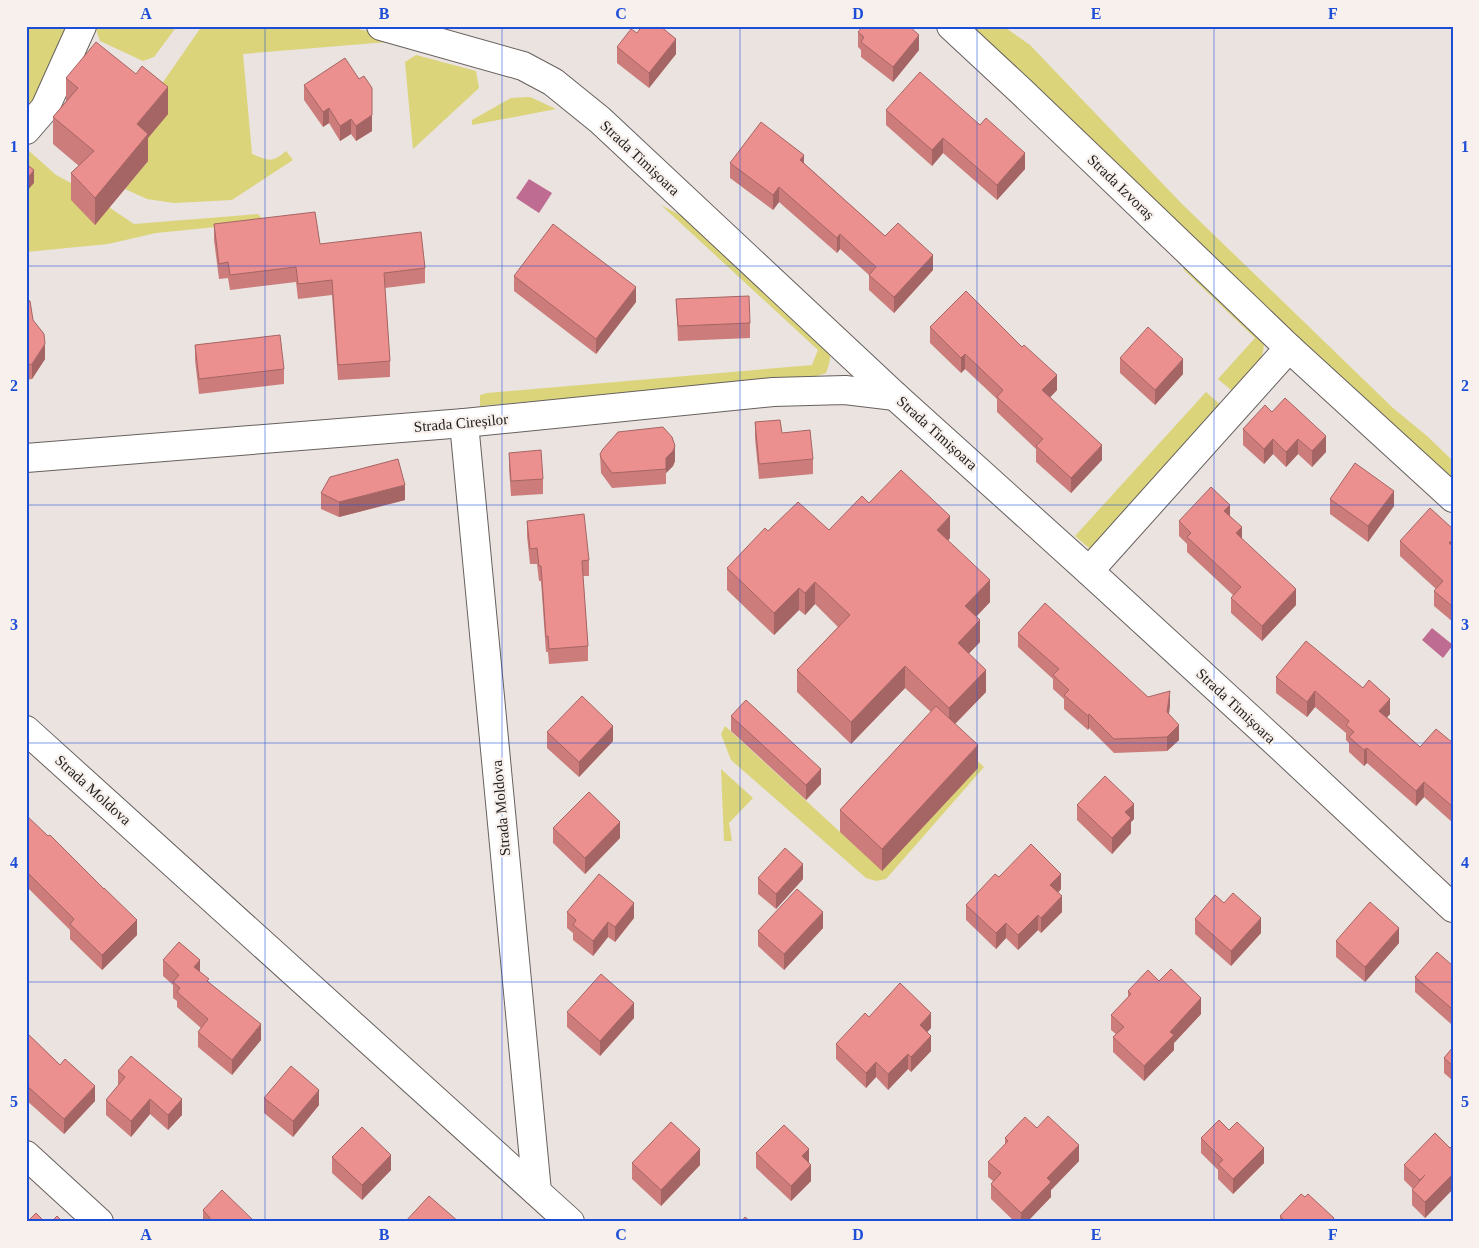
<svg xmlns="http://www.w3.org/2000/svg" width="1479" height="1248" font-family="'Times New Roman',serif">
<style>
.green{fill:#dbd47a}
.water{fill:#be6c91}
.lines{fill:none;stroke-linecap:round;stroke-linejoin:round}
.minor-casing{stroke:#67615e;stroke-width:30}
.tertiary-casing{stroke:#67615e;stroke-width:30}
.minor{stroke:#fff;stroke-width:28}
.tertiary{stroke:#fff;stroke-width:28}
.wall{fill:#cb7c7b}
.shaded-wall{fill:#a56564}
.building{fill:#ec908f;stroke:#a56564}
.grid{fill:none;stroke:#1d4ed8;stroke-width:1;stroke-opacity:0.55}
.labels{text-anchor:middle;stroke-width:4.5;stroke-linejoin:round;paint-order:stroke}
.street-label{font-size:15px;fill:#22201f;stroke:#f7f0ec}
.neatline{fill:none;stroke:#1d4ed8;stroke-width:2}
.grid-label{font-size:16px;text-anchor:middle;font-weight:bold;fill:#1d4ed8}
</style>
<rect width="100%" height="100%" fill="#eae3df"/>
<g class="green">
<polygon points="26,26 68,26 52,57 53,77 26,119"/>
<polygon points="97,26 177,26 154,57 143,61 100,41 96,29"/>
<path d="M202 26H345L393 37 387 42 243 54 252 154C269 161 272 163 286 151L293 160 232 200 174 203 147 199 125 189 148 161 137 152 161 85Z"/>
<polygon points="965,26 1003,26 1030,45 1182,204 1393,408 1427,436 1453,461 1453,485"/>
<polygon points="416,55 476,71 479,88 413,149 405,62"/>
<polygon points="530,97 556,109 472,125 472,120 511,98"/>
<polygon points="26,150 28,150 56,175 82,189 134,224 258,214 265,222 156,233 108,244 26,252"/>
<path d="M661 205 682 216 814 332C828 350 835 350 826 373L817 376 480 406V395L487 393 812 365 818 350Z"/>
<path d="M1191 262 1264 342C1264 364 1249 378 1237 395L1218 379 1255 338 1183 269Z"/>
<polygon points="1206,392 1224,408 1094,547 1089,548 1075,536"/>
<polygon points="725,726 840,832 961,745 984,767 886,879 876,881 866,878 731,760 721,734"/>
<polygon points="721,769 753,798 729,823 732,841 724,841"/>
</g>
<g class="water">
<polygon points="529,179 552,193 539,213 516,198"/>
<polygon points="1432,628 1453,645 1443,658 1422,640"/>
</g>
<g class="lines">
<g class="minor-casing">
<g id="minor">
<polyline points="381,26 523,66 553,82 600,120 895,396 1089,571 1282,748 1453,908"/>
<polyline points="951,26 1022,92 1289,348 1453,498"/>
<polyline points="26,130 45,108 82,26"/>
<polyline points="464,423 537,1192"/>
<polyline points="26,458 464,423 773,392 845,390 895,396"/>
<polyline points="1089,571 1289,348"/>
<polyline points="26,1155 99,1222"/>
</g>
</g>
<g class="tertiary-casing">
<polyline id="tertiary" points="26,730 570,1222"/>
</g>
<use href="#minor" class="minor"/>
<use href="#tertiary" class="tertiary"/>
</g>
<g class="wall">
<polygon points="858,32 919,50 893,82 861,57 861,50 858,47"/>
<polygon points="637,33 676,54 649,88 617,63 617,47"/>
<polygon points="66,78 168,114 148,138 148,161 95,225 71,200 71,173 79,166 53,144 53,117 66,101"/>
<polygon points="304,85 372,131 356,141 351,134 340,141 329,123 323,127 304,100"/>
<polygon points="886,110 980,125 1025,169 997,200 943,153 932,166 886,125"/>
<polygon points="730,163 804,163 885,236 933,270 894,313 869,290 869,275 840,249 837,253 779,202 773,210 730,178"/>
<polygon points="214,224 320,244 425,268 425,283 385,288 390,361 390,377 338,380 332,295 298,299 296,282 230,290 228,278 219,279 214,240"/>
<polygon points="514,276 636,302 596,354 514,291"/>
<polygon points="26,299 45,359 32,379 26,380"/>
<polygon points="676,299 750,323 750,338 678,341"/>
<polygon points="930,327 1057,390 1050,397 1102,460 1071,493 1036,462 1036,449 997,412 997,399 965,369 961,373 930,343"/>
<polygon points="195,345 284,369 284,384 199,394 195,360"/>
<polygon points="1120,358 1183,374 1155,405 1120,373"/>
<polygon points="1272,412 1326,452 1312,467 1298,454 1286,467 1273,454 1264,464 1243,445 1243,429"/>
<polygon points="755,422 782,433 813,459 813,474 759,479 755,438"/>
<polygon points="509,453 543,479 543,494 511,496 509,468"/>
<polygon points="600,454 675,461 673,466 666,473 666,484 612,488 601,473"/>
<polygon points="321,493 405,500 339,517 321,509"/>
<polygon points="1330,499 1394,506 1368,542 1330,514"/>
<polygon points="869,503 950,538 948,541 990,602 976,617 980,642 969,653 986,692 955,724 978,768 882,871 840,832 840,810 931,712 905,688 851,744 797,692 797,670 838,627 815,604 805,615 799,610 774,635 727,590 727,568 768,531 829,530"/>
<polygon points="1230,516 1242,539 1296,605 1262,641 1231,613 1231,598 1233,595 1187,552 1187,544 1179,536 1179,521"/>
<polygon points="527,521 589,560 589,576 583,576 588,646 588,661 549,664 548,652 546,652 541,581 539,581 537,564 530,564 527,536"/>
<polygon points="1453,529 1453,622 1434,606 1434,591 1436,589 1400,556 1400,541"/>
<polygon points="1018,633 1148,697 1170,705 1169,714 1179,740 1167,751 1114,753 1089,728 1088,730 1064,709 1064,699 1053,689 1053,679 1018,647"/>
<polygon points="1276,677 1390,714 1387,717 1420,747 1453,743 1453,823 1424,797 1416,806 1367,763 1364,766 1349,752 1349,743 1346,740 1346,733 1315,707 1307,717 1276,693"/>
<polygon points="731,716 821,784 806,800 731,731"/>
<polygon points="547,732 613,741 579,777 547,748"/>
<polygon points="1077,805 1134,819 1131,822 1131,833 1112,854 1077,820"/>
<polygon points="26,815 137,935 102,970 70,939 70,930 26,886"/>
<polygon points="553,828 620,838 585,874 553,843"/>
<polygon points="999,877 1061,889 1058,893 1062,912 1041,933 1038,930 1018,950 1006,938 996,949 966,920 966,905"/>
<polygon points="758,878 803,879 776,909 758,894"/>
<polygon points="1224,903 1261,933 1231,966 1195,934 1195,919"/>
<polygon points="567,912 634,918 615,942 608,937 593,956 573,940 573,933 567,928"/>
<polygon points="823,928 784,970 758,946 758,931"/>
<polygon points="1336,941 1399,943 1365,982 1336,957"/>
<polygon points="163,960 200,972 261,1040 232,1075 198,1047 198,1032 201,1028 177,1007 177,1001 173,998 173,985 163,976"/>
<polygon points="1453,966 1453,1022 1451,1024 1415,992 1415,977"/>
<polygon points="1159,981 1201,1014 1174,1043 1174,1050 1144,1081 1113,1052 1113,1037 1116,1034 1111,1030 1111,1015 1128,997 1128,991"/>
<polygon points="567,1012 634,1018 600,1056 567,1027"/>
<polygon points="869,1017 931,1028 927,1032 931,1051 911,1072 908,1069 888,1090 876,1077 866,1088 836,1059 836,1044"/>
<polygon points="26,1032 60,1065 95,1101 64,1134 26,1100"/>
<polygon points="1453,1047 1453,1081 1444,1073 1444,1058"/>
<polygon points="118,1071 182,1115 168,1130 150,1114 131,1137 106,1115 106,1100 118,1086"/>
<polygon points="264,1098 319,1105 293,1137 264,1113"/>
<polygon points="1037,1128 1079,1161 1051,1190 1051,1197 1027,1222 1015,1222 991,1199 991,1184 993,1181 988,1177 988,1162 1005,1145 1005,1138"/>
<polygon points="1229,1130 1264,1163 1233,1194 1218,1179 1218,1170 1201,1153 1201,1138"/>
<polygon points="1453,1145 1453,1189 1425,1218 1412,1205 1412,1190 1413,1189 1404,1180 1404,1165 1450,1148"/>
<polygon points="756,1153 809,1163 811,1181 791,1201 756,1168"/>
<polygon points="332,1157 391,1170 362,1200 332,1173"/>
<polygon points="632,1163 700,1165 661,1206 632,1179"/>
<polygon points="203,1210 255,1222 203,1222"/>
<polygon points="1280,1216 1334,1222 1280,1222"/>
</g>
<g class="shaded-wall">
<polygon points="919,35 919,50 893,82 893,67"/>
<polygon points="676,39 676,54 649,88 649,73"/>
<polygon points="168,87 168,114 148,138 148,161 95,225 95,198 137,124"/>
<polygon points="372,88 372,131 356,141 356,126"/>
<polygon points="329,108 329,123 323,127 323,112"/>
<polygon points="351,119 351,134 340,141 340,126"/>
<polygon points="943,138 943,153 932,166 932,150"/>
<polygon points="1025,153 1025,169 997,200 997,185"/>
<polygon points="804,155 804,170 800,160"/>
<polygon points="34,170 34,183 26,192 26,180"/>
<polygon points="779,187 779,202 773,210 773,195"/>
<polygon points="840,234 840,249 837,253 837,238"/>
<polygon points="933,255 933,270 894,313 894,297"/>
<polygon points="636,287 636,302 596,354 596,339"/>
<polygon points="45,344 45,359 32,379 32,364"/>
<polygon points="965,354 965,369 961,373 961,358"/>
<polygon points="1183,359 1183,374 1155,405 1155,390"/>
<polygon points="1057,375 1057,390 1042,406 1042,390"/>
<polygon points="1326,436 1326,452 1312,467 1312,451"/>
<polygon points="1273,439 1273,454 1264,464 1264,449"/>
<polygon points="1298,439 1298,454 1286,467 1286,452"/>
<polygon points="1102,445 1102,460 1071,493 1071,478"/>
<polygon points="675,446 675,461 673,466 666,473 666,458"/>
<polygon points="405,485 405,500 339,517 339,502"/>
<polygon points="1394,491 1394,506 1368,542 1368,526"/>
<polygon points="1230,505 1230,520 1224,511"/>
<polygon points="950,516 950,538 937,552 937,530"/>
<polygon points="1242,527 1242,543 1236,533"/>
<polygon points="1453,539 1453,554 1449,543"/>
<polygon points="990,580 990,602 965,628 965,606"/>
<polygon points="815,582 815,604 805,615 805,593"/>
<polygon points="799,588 799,610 774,635 774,613"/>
<polygon points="1296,589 1296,605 1262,641 1262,626"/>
<polygon points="980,620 980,642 958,665 958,643"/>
<polygon points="905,666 905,688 851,744 851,722"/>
<polygon points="986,670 986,692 949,730 949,708"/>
<polygon points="1170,691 1170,705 1167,726 1167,712"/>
<polygon points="1315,691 1315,707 1307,717 1307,702"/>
<polygon points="1390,699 1390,714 1379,726 1379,711"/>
<polygon points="1089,714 1089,728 1088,730 1088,716"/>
<polygon points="1179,725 1179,740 1167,751 1167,737"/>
<polygon points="613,726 613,741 579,777 579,762"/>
<polygon points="978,745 978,768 882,871 882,849"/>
<polygon points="1367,748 1367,763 1364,766 1364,750"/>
<polygon points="821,769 821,784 806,800 806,785"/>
<polygon points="1424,782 1424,797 1416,806 1416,791"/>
<polygon points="1134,804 1134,819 1131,822 1131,833 1112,854 1112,838 1125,812"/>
<polygon points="620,822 620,838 585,874 585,858"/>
<polygon points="803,864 803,879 776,909 776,894"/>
<polygon points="1061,874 1061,889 1050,901 1050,885"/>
<polygon points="1062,896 1062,912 1041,933 1041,918"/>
<polygon points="634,903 634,918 615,942 615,927"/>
<polygon points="823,912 823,928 784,970 784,954"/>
<polygon points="1038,915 1038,930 1018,950 1018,935"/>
<polygon points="1261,918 1261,933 1231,966 1231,951"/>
<polygon points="137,920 137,935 102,970 102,955"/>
<polygon points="608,922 608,937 593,956 593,941"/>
<polygon points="1006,923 1006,938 996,949 996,933"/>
<polygon points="1399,928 1399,943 1365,982 1365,967"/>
<polygon points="200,960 200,975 194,967"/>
<polygon points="1201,998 1201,1014 1174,1043 1174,1050 1144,1081 1144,1066 1170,1032"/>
<polygon points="634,1003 634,1018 600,1056 600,1041"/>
<polygon points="1453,1007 1453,1022 1451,1024 1451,1008"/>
<polygon points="931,1013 931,1028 920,1040 920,1025"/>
<polygon points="261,1024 261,1040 232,1075 232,1060"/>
<polygon points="931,1036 931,1051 911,1072 911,1057"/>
<polygon points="908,1054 908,1069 888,1090 888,1074"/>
<polygon points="876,1062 876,1077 866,1088 866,1073"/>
<polygon points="95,1086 95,1101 64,1134 64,1119"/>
<polygon points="319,1090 319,1105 293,1137 293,1121"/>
<polygon points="150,1099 150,1114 131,1137 131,1121"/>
<polygon points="182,1099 182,1115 168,1130 168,1115"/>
<polygon points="1079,1145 1079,1161 1051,1190 1051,1197 1027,1222 1021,1222 1021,1213 1047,1178"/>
<polygon points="1264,1148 1264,1163 1233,1194 1233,1179"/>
<polygon points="700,1149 700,1165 661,1206 661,1190"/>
<polygon points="809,1149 809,1164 802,1156"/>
<polygon points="391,1155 391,1170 362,1200 362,1185"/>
<polygon points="811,1165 811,1181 791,1201 791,1186"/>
<polygon points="1453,1174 1453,1189 1425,1218 1425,1202"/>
</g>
<g class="building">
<polygon points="642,26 660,26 676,39 649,73 617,47 631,29 637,33"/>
<polygon points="863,26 909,26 919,35 893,67 861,42 864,37 858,32"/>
<polygon points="96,42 136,74 142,66 168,87 137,124 148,134 95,198 71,173 94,151 53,117 78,88 66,78"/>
<polygon points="345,58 359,79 364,76 372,88 372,115 356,126 351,119 340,126 329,108 323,112 304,85"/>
<polygon points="920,72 980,125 986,118 1025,153 997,185 943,138 932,150 886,110"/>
<polygon points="761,122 804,155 800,160 885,236 898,223 933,255 894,297 869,275 876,267 840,234 837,238 779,187 773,195 730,163"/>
<polygon points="26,164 34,170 26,180"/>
<polygon points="315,212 320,244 421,232 425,268 384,273 390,361 338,365 332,280 298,284 296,267 230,275 228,262 219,264 214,224"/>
<polygon points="553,224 636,287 596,339 514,276"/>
<polygon points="966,291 1022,347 1024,345 1057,375 1042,390 1102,445 1071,478 1036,446 1043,439 997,397 1003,390 965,354 961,358 930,327"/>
<polygon points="749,296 750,323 678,326 676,299"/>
<polygon points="26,299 30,301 33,320 44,334 45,344 32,364 26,365"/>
<polygon points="1148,327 1183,359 1155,390 1120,358"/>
<polygon points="280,335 284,369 199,379 195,345"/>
<polygon points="1285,398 1326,436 1312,451 1298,439 1286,452 1273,439 1264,449 1243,429 1265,405 1272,412"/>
<polygon points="780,420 782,433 810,430 813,459 759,464 755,422"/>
<polygon points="663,427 672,437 675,446 673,451 666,458 666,469 612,473 601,458 600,454 603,449 618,432"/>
<polygon points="541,450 543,479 511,481 509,453"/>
<polygon points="398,459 405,485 339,502 321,493 330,477"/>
<polygon points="1355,463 1394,491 1368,526 1330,499"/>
<polygon points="901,470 950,516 937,530 990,580 965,606 980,620 958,643 986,670 949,708 905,666 851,722 797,670 850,615 815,582 805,593 799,588 774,613 727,568 765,528 768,531 798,502 829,530 862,496 869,503"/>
<polygon points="1211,487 1230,505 1224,511 1242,527 1236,533 1296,589 1262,626 1231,598 1241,587 1187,537 1191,533 1179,521"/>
<polygon points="1430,508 1453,529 1453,539 1449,543 1453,546 1453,607 1434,591 1443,581 1400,541"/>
<polygon points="584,514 589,560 582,561 588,646 549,649 548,636 546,637 541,566 539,566 537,548 530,549 527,521"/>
<polygon points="1045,603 1148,697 1170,691 1167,712 1179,725 1167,737 1114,739 1089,714 1088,716 1064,695 1069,690 1053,675 1059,669 1018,633"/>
<polygon points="1306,641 1363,688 1369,680 1390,699 1379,711 1420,747 1436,729 1453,743 1453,807 1424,782 1416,791 1367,748 1364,750 1349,737 1354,732 1346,725 1349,721 1315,691 1307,702 1276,677"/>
<polygon points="582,696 613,726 579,762 547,732"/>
<polygon points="746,700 821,769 806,785 731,716"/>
<polygon points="936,706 978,745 882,849 840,810"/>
<polygon points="1105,776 1134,804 1125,812 1131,818 1112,838 1077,805"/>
<polygon points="589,792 620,822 585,858 553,828"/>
<polygon points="26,815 48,836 50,835 104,889 104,888 137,920 102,955 70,924 74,919 26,871"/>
<polygon points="1031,844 1061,874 1050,885 1062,896 1041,918 1038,915 1018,935 1006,923 996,933 966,905 995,874 999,877"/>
<polygon points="785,848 803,864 776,894 758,878"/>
<polygon points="599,874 634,903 615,927 608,922 593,941 573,925 576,920 567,912"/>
<polygon points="797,889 823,912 784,954 758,931"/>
<polygon points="1233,893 1261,918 1231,951 1195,919 1215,895 1224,903"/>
<polygon points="1370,902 1399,928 1365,967 1336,941"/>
<polygon points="179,942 200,960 194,967 209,979 207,981 261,1024 232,1060 198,1032 208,1019 177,992 180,988 173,982 179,975 163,960"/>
<polygon points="1437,952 1453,966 1453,1007 1451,1008 1415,977"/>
<polygon points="1171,969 1201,998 1170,1032 1174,1035 1144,1066 1113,1037 1124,1027 1111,1015 1131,994 1128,991 1148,970 1159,981"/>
<polygon points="601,974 634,1003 600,1041 567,1012"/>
<polygon points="900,983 931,1013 920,1025 931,1036 911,1057 908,1054 888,1074 876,1062 866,1073 836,1044 865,1013 869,1017"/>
<polygon points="26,1032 60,1065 65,1059 95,1086 64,1119 26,1085"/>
<polygon points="1453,1047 1453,1066 1444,1058"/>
<polygon points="131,1056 182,1099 168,1115 150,1099 131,1121 106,1100 125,1077 118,1071"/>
<polygon points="291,1066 319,1090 293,1121 264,1098"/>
<polygon points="1048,1116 1079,1145 1047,1178 1051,1182 1021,1213 991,1184 1001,1173 988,1162 1008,1141 1005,1138 1025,1117 1037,1128"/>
<polygon points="1219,1120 1229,1130 1237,1122 1264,1148 1233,1179 1218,1164 1223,1160 1201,1138"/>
<polygon points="671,1122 700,1149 661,1190 632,1163"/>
<polygon points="784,1125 809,1149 802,1156 811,1165 791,1186 756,1153"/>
<polygon points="362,1127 391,1155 362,1185 332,1157"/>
<polygon points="1435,1133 1450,1148 1453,1145 1453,1174 1425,1202 1412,1190 1425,1175 1420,1180 1404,1165"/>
<polygon points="222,1190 255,1222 207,1222 210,1218 203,1210"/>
<polygon points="1301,1194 1305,1197 1308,1194 1334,1218 1331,1222 1286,1222 1280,1216"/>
<polygon points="429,1196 459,1222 405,1222"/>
<polygon points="36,1213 45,1222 27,1222"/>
<polygon points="57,1216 63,1222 51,1222"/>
<polygon points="745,1217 751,1222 741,1222"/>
</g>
<path class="grid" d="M265 26V1222M502 26V1222M740 26V1222M977 26V1222M1214 26V1222M26 266H1453M26 505H1453M26 743H1453M26 982H1453"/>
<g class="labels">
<g class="street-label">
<text transform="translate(640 158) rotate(43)" y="5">Strada Timișoara</text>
<text transform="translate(1121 187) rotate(44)" y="5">Strada Izvoraș</text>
<text transform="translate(461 423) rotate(-5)" y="5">Strada Cireșilor</text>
<text transform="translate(937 433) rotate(42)" y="5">Strada Timișoara</text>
<text transform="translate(1236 706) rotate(43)" y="5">Strada Timișoara</text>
<text transform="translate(93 790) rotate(42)" y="5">Strada Moldova</text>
<text transform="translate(501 808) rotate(-95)" y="5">Strada Moldova</text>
</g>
</g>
<rect width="1479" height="1248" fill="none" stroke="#f7f0ec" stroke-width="55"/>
<rect x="28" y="28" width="1424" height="1192" class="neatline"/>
<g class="grid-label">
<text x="146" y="19">A</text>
<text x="384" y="19">B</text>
<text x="621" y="19">C</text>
<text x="858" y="19">D</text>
<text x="1096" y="19">E</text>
<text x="1333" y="19">F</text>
<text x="14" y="152">1</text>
<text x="1465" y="152">1</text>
<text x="14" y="391">2</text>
<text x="1465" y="391">2</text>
<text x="14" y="630">3</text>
<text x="1465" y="630">3</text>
<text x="14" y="868">4</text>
<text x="1465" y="868">4</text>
<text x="14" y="1107">5</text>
<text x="1465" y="1107">5</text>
<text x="146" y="1240">A</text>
<text x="384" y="1240">B</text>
<text x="621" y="1240">C</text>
<text x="858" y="1240">D</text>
<text x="1096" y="1240">E</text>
<text x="1333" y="1240">F</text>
</g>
</svg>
